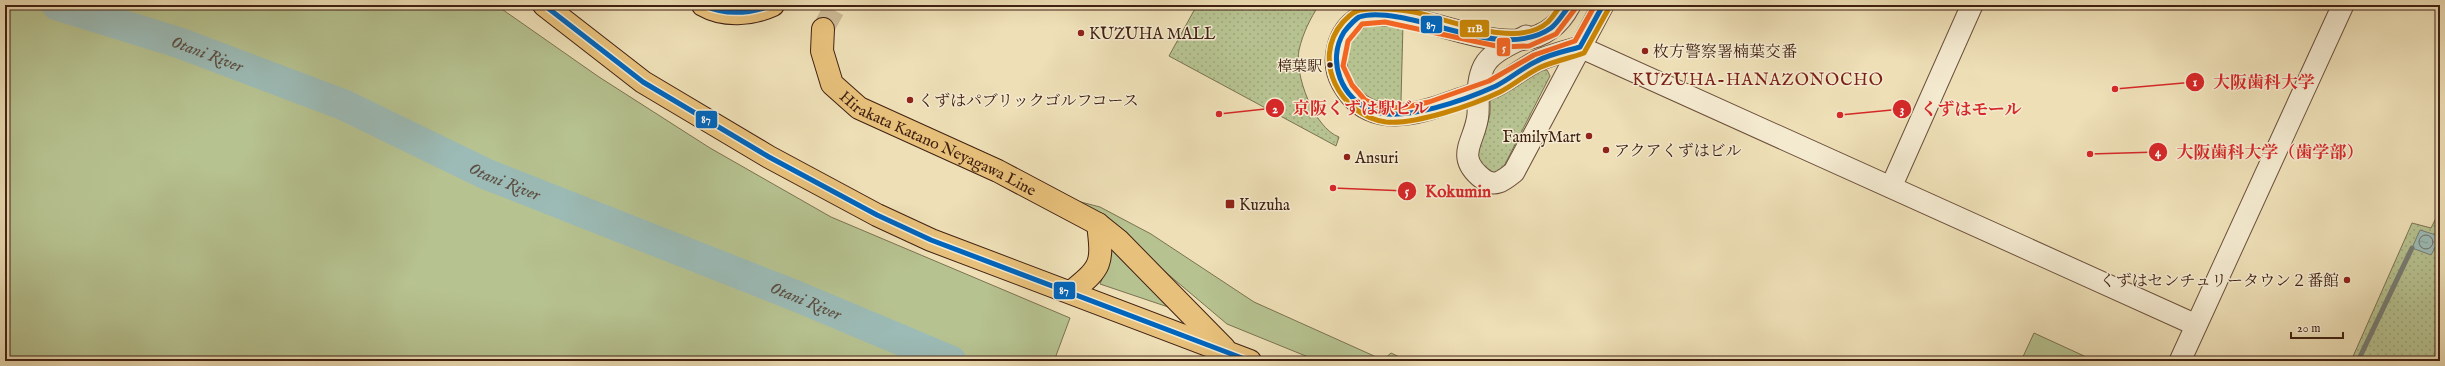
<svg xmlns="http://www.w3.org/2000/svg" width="2445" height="366" font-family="'IM FELL English','Noto Serif JP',serif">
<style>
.grass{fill:#b6c290;stroke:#7b7251}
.park{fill:url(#park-dots);stroke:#7b7251}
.water{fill:url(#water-ripples);stroke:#777d74}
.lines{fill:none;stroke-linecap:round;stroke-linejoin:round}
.shore{stroke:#6e6e64;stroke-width:1}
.stream{stroke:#777d74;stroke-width:5}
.river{stroke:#9cbbb6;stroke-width:31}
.major-tunnel{stroke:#cbb995;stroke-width:22;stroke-dasharray:22 11;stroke-linecap:butt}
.minor-casing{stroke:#6c503b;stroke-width:23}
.major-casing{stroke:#402112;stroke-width:24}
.minor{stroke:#f4ead0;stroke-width:21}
.major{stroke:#e7c07b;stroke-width:22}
.bus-1-casing{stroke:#f4ead0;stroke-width:8}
.bus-2-casing{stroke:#f4ead0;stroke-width:8}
.bus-3-casing{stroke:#f4ead0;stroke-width:8}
.bus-1{stroke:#0065bd;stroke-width:5}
.bus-2{stroke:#c98504;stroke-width:5}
.bus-3{stroke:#f26522;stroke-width:5}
.poi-dot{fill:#8f2418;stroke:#f4ead0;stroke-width:1.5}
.bus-dot{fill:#402112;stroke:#f4ead0;stroke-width:1.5}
.labels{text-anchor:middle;stroke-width:3;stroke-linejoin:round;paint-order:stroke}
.bus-label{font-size:15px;fill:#402112;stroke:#f4ead0;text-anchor:end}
.poi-label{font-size:16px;fill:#402112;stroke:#f4ead0;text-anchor:start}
.street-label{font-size:16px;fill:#402112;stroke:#f4ead0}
.water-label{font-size:17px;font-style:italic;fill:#5c4f43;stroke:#f4ead0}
.neighbourhood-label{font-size:17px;letter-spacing:1px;fill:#7a1f14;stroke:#f4ead0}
.leader{fill:none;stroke:#d62828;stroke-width:1.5}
.callout-dot{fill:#d62828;stroke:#f4ead0;stroke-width:1.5}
.mark-label{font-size:12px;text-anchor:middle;font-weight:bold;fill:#fff}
.callout-label{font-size:17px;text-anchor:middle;font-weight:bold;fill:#d62828;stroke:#f4ead0;stroke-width:3;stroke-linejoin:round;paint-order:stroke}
.line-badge{stroke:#f4ead0;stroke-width:1.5}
.badge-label{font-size:11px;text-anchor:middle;font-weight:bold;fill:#fff}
</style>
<defs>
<pattern id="park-dots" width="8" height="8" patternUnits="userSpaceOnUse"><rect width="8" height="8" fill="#b6c290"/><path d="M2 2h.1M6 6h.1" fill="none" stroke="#9ea67b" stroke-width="1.8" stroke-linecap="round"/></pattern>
<pattern id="water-ripples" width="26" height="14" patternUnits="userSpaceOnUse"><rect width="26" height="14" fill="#9cbbb6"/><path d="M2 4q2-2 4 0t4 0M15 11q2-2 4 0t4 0" fill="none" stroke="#87a09b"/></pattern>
</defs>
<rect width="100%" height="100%" fill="#eedfb6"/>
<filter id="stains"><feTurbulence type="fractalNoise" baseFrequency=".005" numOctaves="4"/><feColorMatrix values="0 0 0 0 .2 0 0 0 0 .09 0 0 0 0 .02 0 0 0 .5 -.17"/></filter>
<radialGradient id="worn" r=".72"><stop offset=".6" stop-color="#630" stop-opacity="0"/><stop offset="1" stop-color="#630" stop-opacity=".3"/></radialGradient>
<g class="grass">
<polygon points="5,5 496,5 599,77 710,148 831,217 1070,318 1054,361 5,361"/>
<polygon points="1054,195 1100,207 1151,234 1254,302 1383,360 1391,353 1408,361 1318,361 1227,324 1099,216"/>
<polygon points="1111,246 1177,310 1100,284 1107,267"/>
<polygon points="2034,333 2095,361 2021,361"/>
</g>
<g class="park">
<path d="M1197 5H1319C1310 19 1303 33 1299 50 1294 74 1314 128 1339 137L1336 146 1169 56Z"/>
<path d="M1368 24H1403L1401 101C1370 112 1333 78 1349 46 1353 38 1361 31 1368 24Z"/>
<path d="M1538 70H1547L1550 76 1503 168 1494 174 1478 167 1475 149C1484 133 1492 120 1490 101Z"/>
<polygon points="2440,210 2440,361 2351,361 2412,223 2431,228"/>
</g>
<polygon class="water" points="2440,228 2440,245 2437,244 2431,255 2412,248 2420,230 2436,235"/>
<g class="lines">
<circle class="shore" cx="2426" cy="242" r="7"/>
<polyline class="stream" points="2358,361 2412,248"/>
<path class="river" id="s1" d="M57 5 180 43 344 105 486 174 796 296 951 361"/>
<polyline class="major-tunnel" points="823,29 836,5"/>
<g class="minor-casing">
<g id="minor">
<path d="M1570 5C1528 86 1424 0 1360 17 1349 24 1341 34 1338 47 1333 66 1338 80 1350 95 1378 129 1424 112 1459 99 1471 95 1484 91 1496 86 1510 79 1523 68 1537 61 1550 55 1566 51 1580 47L2196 325"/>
<path d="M1526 36C1512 44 1492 51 1484 66 1476 82 1479 96 1478 114 1476 141 1453 156 1483 179 1495 188 1504 180 1514 172L1603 5"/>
<polyline points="1891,187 1972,5"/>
<polyline points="2180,361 2343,5"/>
</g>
</g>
<g class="major-casing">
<g id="major">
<polyline points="544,5 643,82 769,157 877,215 931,240 1250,361"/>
<path d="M703 5C724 17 751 15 773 5"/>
<path id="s2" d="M823 29 822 51 832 84 859 108 998 171 1098 224 1118 240 1224 348"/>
<path d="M1071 292C1102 267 1103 264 1098 224"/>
</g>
</g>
<use href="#minor" class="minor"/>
<use href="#major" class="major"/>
<g class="bus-1-casing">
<g id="bus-1">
<polyline points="544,5 643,82 769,157 877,215 931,240 1250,361"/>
<path d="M703 5C726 16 749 14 773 5"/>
<path d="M1570 5C1564 12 1558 23 1551 28 1510 57 1443 24 1398 17 1387 15 1370 13 1359 17 1354 20 1348 27 1344 32 1326 61 1342 100 1373 111 1403 123 1467 99 1496 86 1510 79 1522 68 1537 61 1550 54 1566 51 1580 47L1603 5"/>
</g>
</g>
<g class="bus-2-casing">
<path id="bus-2" d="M1561 5C1557 10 1553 17 1548 22 1517 50 1449 19 1414 12 1396 9 1378 7 1360 10 1353 11 1347 18 1343 22 1310 60 1341 116 1386 122 1415 125 1473 105 1500 92 1514 85 1526 74 1541 67 1555 61 1570 58 1584 53L1609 8"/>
</g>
<g class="bus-3-casing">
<polyline id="bus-3" points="1575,9 1556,34 1529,46 1501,47 1385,22 1362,24 1348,41 1343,66 1352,85 1365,100 1376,105 1401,108 1429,102 1489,81 1534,55 1575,41 1595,5"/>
</g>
<use href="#bus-1" class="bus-1"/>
<use href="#bus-2" class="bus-2"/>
<use href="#bus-3" class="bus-3"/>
</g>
<g class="poi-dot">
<circle cx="1081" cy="33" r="4"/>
<circle cx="1645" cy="51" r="4"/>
<circle cx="910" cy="100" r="4"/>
<circle cx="1589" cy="136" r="4"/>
<circle cx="1606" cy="150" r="4"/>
<circle cx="1347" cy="157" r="4"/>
<rect x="1225" y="199" width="10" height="10" rx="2"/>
<circle cx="2347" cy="280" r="4"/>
</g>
<circle class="bus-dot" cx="1330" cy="65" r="3.5"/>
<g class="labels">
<g class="bus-label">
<text x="1322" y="71">樟葉駅</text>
</g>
<g class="poi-label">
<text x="1089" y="39">KUZUHA MALL</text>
<text x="1653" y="57">枚方警察署楠葉交番</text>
<text x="918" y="106">くずはパブリックゴルフコース</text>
<text x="1581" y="142" text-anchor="end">FamilyMart</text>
<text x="1614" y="156">アクアくずはビル</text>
<text x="1355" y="163">Ansuri</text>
<text x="1239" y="210">Kuzuha</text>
<text x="2339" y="286" text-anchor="end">くずはセンチュリータウン２番館</text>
</g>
<g class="street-label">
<text dy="6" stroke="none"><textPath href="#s2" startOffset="179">Hirakata Katano Neyagawa Line</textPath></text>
</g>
<g class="water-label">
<text dy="6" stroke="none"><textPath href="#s1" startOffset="158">Otani River</textPath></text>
<text dy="6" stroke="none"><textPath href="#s1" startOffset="482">Otani River</textPath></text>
<text dy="6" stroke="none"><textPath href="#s1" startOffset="806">Otani River</textPath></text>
</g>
<g class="neighbourhood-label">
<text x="1758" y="85">KUZUHA-HANAZONOCHO</text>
</g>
</g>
<path class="leader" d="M2115 89L2195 82M1219 114L1275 108M1840 115L1902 109M2090 154L2158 152M1333 188L1407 191"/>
<g class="callout-dot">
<circle cx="2115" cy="89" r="4"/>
<circle cx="1219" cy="114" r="4"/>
<circle cx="1840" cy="115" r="4"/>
<circle cx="2090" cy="154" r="4"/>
<circle cx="1333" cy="188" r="4"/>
<circle cx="2195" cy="82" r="10"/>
<circle cx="1275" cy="108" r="10"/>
<circle cx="1902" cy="109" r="10"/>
<circle cx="2158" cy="152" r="10"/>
<circle cx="1407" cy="191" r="10"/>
</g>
<g class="mark-label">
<text x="2195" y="86">1</text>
<text x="1275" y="113">2</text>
<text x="1902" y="113">3</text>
<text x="2158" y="156">4</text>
<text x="1407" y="195">5</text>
</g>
<g class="callout-label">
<text x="2264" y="88">大阪歯科大学</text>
<text x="1361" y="114">京阪くずは駅ビル</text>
<text x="1971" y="115">くずはモール</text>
<text x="2270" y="158">大阪歯科大学（歯学部）</text>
<text x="1458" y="197">Kokumin</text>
</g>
<g class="line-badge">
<rect x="1420" y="15" width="23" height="19" rx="4" fill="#0065bd"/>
<rect x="1459" y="19" width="31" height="19" rx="4" fill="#c98504"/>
<rect x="1496" y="37" width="15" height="20" rx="4" fill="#f26522"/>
<rect x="695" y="110" width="23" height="19" rx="4" fill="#0065bd"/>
<rect x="1053" y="281" width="23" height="19" rx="4" fill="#0065bd"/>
</g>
<g class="badge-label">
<text x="1431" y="29">87</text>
<text x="1475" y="32">11B</text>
<text x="1504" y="51">5</text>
<text x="706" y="123">87</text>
<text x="1064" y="294">87</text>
</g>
<rect width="2445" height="366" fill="none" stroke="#eedfb6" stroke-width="20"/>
<rect x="6" y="6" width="2433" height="354" fill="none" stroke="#402112" stroke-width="2"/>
<rect x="10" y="10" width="2425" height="346" fill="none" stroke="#402112"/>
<path d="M2291 332v6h52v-6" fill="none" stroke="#402112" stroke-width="2"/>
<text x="2297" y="332" font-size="12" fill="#402112" stroke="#f4ead0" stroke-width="3" paint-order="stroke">20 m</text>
<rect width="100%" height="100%" filter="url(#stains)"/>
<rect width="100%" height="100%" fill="url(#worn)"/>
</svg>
